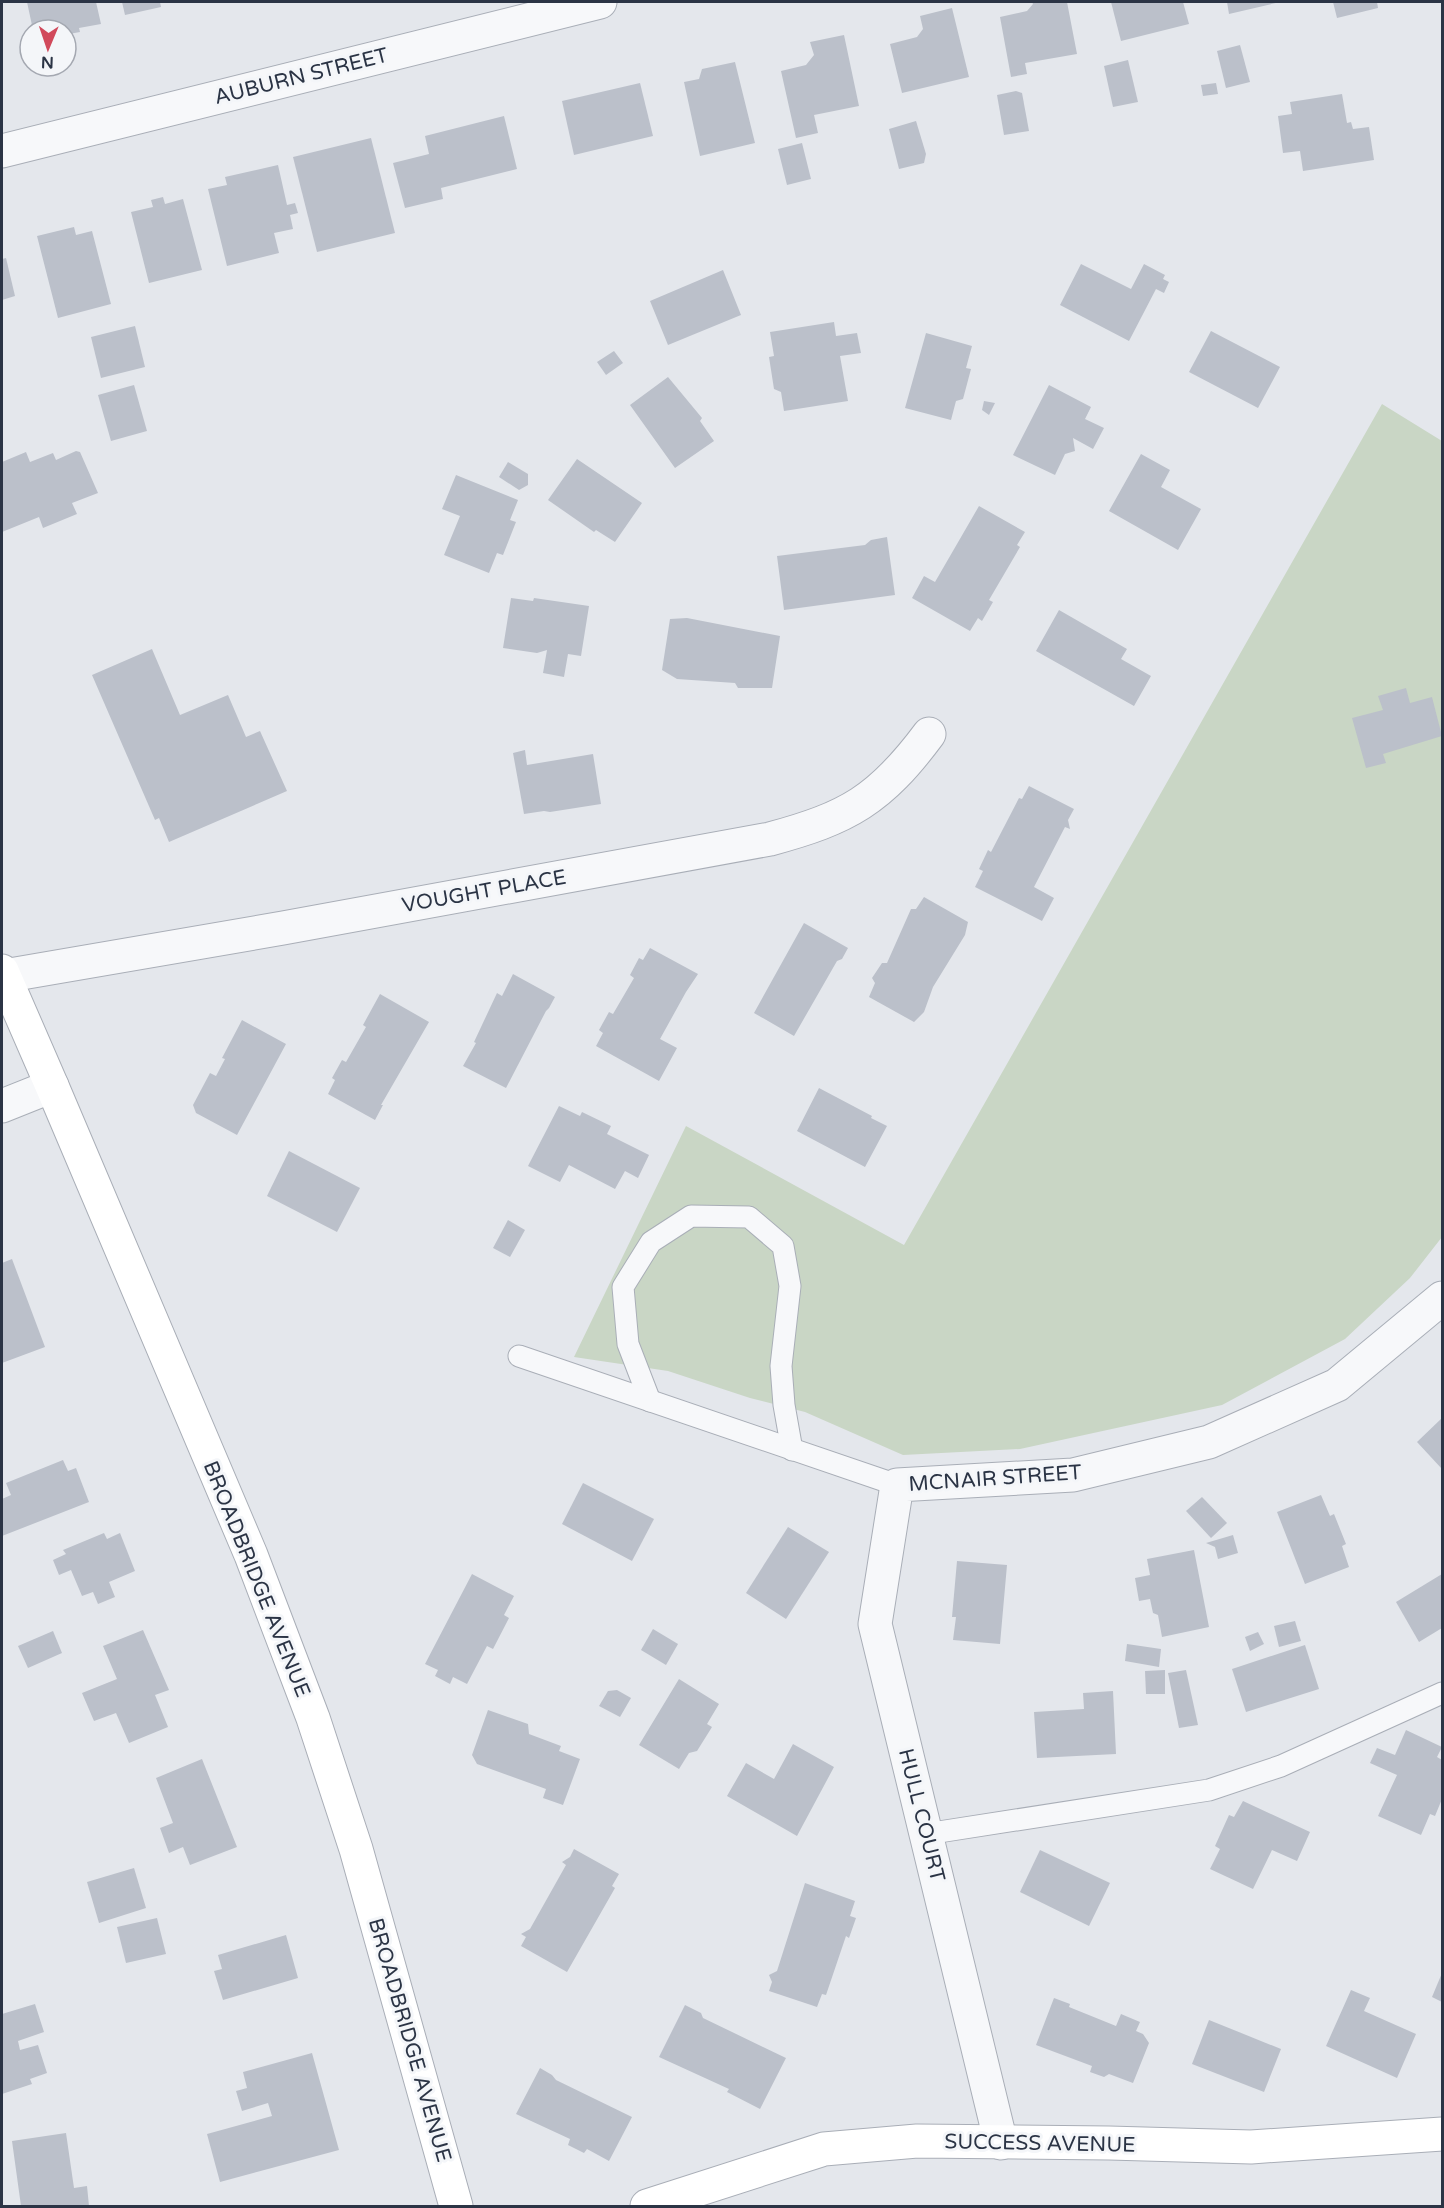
<svg xmlns="http://www.w3.org/2000/svg" width="1444" height="2208" font-family="'Varela Round',sans-serif">
<style>
.green{fill:#c9d6c5}
.building{fill:#bbc0ca}
.lines{fill:none;stroke-linecap:round;stroke-linejoin:round}
.lane-casing{stroke:#a9aeb7;stroke-width:23}
.street-casing{stroke:#a9aeb7;stroke-width:35}
.secondary-casing{stroke:#a9aeb7;stroke-width:35}
.lane{stroke:#f7f8fa;stroke-width:21}
.street{stroke:#f7f8fa;stroke-width:33}
.secondary{stroke:#fff;stroke-width:33}
.labels{text-anchor:middle;stroke-width:6;stroke-linejoin:round;paint-order:stroke}
.street-label{font-size:21px;fill:#2b3445;stroke:#f4f6f9}
</style>
<rect width="100%" height="100%" fill="#e4e7ec"/>
<polygon class="green" points="1382,404 1442,441 1442,1237 1410,1278 1345,1339 1222,1405 1020,1449 903,1455 805,1412 750,1398 668,1371 574,1357 686,1126 904,1245"/>
<g class="building">
<polygon points="27,2 96,2 101,24 79,28 80,32 69,34 67,28 33,30"/>
<polygon points="122,2 160,2 161,7 125,15"/>
<polygon points="1032,2 1067,2 1077,54 1025,63 1027,74 1011,77 1000,17 1027,11 1033,4"/>
<polygon points="1111,2 1183,2 1189,24 1121,41"/>
<polygon points="1227,2 1280,2 1229,14"/>
<polygon points="1333,2 1377,2 1378,8 1337,18"/>
<polygon points="952,8 969,77 902,93 890,44 917,37 923,29 920,16"/>
<polygon points="844,35 859,106 814,115 818,133 796,138 781,71 806,65 814,55 810,42"/>
<polygon points="1240,45 1250,82 1226,88 1217,51"/>
<polygon points="1128,60 1138,102 1113,107 1104,66"/>
<polygon points="735,62 755,143 700,156 684,82 699,79 702,69"/>
<polygon points="640,83 653,136 574,155 562,101"/>
<polygon points="1216,83 1218,94 1203,96 1201,85"/>
<polygon points="1016,91 1022,93 1029,131 1004,135 997,95"/>
<polygon points="1342,94 1347,123 1351,122 1353,129 1369,127 1374,160 1303,171 1300,151 1283,153 1278,116 1292,114 1290,102"/>
<polygon points="504,116 517,169 441,188 443,199 405,208 393,163 429,154 425,136"/>
<polygon points="916,121 926,154 924,163 899,169 889,129"/>
<polygon points="371,138 395,233 317,252 293,157"/>
<polygon points="802,143 811,179 787,185 778,149"/>
<polygon points="278,165 287,205 295,203 298,213 290,215 293,229 274,233 279,253 227,266 208,189 227,185 225,177"/>
<polygon points="163,197 165,204 183,199 202,270 149,283 131,212 153,207 151,200"/>
<polygon points="74,227 76,235 92,231 111,304 58,318 37,236"/>
<polygon points="6,258 15,296 2,300 2,259"/>
<polygon points="1081,264 1131,289 1144,264 1165,275 1163,279 1169,282 1164,293 1156,289 1129,341 1060,305"/>
<polygon points="723,270 741,315 668,345 650,301"/>
<polygon points="834,322 836,336 857,333 861,353 840,356 848,401 784,411 781,392 774,389 769,357 774,356 770,332"/>
<polygon points="135,326 145,367 101,378 91,337"/>
<polygon points="1211,331 1280,367 1258,408 1189,372"/>
<polygon points="926,333 972,346 966,368 971,369 963,399 956,401 951,420 905,408"/>
<polygon points="614,351 623,363 606,375 597,362"/>
<polygon points="668,377 702,418 700,421 714,441 675,468 630,405"/>
<polygon points="134,385 147,431 111,441 98,395"/>
<polygon points="1049,385 1091,407 1085,419 1104,428 1093,449 1073,438 1075,451 1065,454 1055,475 1013,455"/>
<polygon points="984,401 995,403 989,415 982,410"/>
<polygon points="76,451 80,452 98,493 72,503 77,514 43,528 39,517 2,532 2,462 26,452 30,462 53,453 56,460"/>
<polygon points="1141,454 1170,470 1161,487 1201,509 1178,550 1109,511"/>
<polygon points="577,459 642,503 615,542 596,530 594,532 548,500"/>
<polygon points="508,462 528,474 528,485 519,490 499,477"/>
<polygon points="456,475 518,500 510,520 516,522 503,555 497,553 489,573 444,555 460,516 442,509"/>
<polygon points="979,506 1025,532 1017,545 1020,547 989,600 993,602 982,621 978,618 970,631 912,598 924,576 935,582"/>
<polygon points="887,537 895,595 784,610 777,556 865,545 871,540"/>
<polygon points="511,598 533,601 534,598 589,606 581,656 568,654 564,677 543,673 547,650 537,653 503,648"/>
<polygon points="1059,610 1127,649 1121,659 1151,676 1134,706 1036,651"/>
<polygon points="687,618 780,636 772,688 738,688 735,683 677,679 662,670 670,619"/>
<polygon points="152,649 180,715 228,695 246,737 260,731 287,791 169,842 159,818 155,820 92,675"/>
<polygon points="1406,688 1410,703 1432,697 1442,736 1383,754 1386,763 1366,768 1352,718 1383,710 1378,696"/>
<polygon points="525,750 527,765 593,754 601,804 550,812 544,811 524,814 513,753"/>
<polygon points="1029,786 1074,809 1068,820 1070,829 1065,827 1034,887 1054,898 1042,921 975,887 983,871 979,869 988,850 991,852 1019,798 1022,799"/>
<polygon points="924,897 968,922 965,935 933,987 924,1012 914,1022 869,997 875,983 872,978 882,963 887,963 911,909 916,909"/>
<polygon points="804,923 848,948 842,959 837,961 794,1036 754,1013"/>
<polygon points="650,948 698,974 686,992 660,1039 677,1048 659,1081 596,1046 603,1033 599,1030 609,1012 613,1014 634,978 630,975 639,958 643,960"/>
<polygon points="513,974 555,997 549,1008 546,1011 506,1088 463,1066 476,1043 474,1042 497,993 502,996"/>
<polygon points="380,994 429,1022 381,1105 383,1105 375,1120 328,1094 335,1080 332,1078 342,1060 346,1062 366,1027 363,1025"/>
<polygon points="242,1020 286,1044 237,1135 196,1113 193,1105 210,1073 216,1076 225,1059 222,1058"/>
<polygon points="819,1088 872,1116 871,1118 887,1126 865,1167 797,1131"/>
<polygon points="559,1106 580,1116 582,1112 611,1126 607,1134 649,1155 638,1178 625,1171 615,1189 569,1165 560,1182 528,1166"/>
<polygon points="289,1151 360,1188 337,1232 267,1196"/>
<polygon points="508,1220 525,1230 510,1257 493,1248"/>
<polygon points="12,1259 45,1347 2,1363 2,1263"/>
<polygon points="1442,1418 1442,1469 1417,1442"/>
<polygon points="63,1460 68,1471 76,1468 89,1502 2,1536 2,1499 11,1495 6,1483"/>
<polygon points="583,1483 654,1519 632,1561 562,1524"/>
<polygon points="1321,1495 1330,1516 1334,1514 1346,1544 1342,1546 1349,1567 1305,1584 1277,1512"/>
<polygon points="1202,1497 1227,1523 1211,1538 1186,1511"/>
<polygon points="788,1527 829,1552 786,1619 746,1593"/>
<polygon points="104,1533 107,1539 120,1533 135,1571 109,1582 115,1597 98,1604 93,1592 82,1596 71,1570 59,1575 53,1560 66,1554 63,1550"/>
<polygon points="1233,1535 1238,1553 1218,1559 1215,1547 1206,1543"/>
<polygon points="1194,1550 1209,1627 1162,1637 1158,1615 1153,1613 1150,1599 1139,1601 1135,1578 1150,1575 1147,1559"/>
<polygon points="957,1561 1007,1565 1000,1644 953,1640 956,1617 952,1617"/>
<polygon points="472,1574 514,1596 504,1615 509,1618 493,1649 487,1646 467,1684 453,1677 450,1684 435,1676 438,1670 425,1664"/>
<polygon points="1442,1574 1442,1628 1419,1642 1396,1602"/>
<polygon points="1295,1621 1301,1641 1279,1647 1274,1626"/>
<polygon points="653,1629 678,1644 666,1665 641,1650"/>
<polygon points="143,1630 169,1690 155,1695 168,1727 129,1743 116,1713 94,1721 82,1693 117,1679 103,1646"/>
<polygon points="53,1631 62,1653 28,1668 18,1646"/>
<polygon points="1258,1632 1264,1644 1250,1651 1245,1637"/>
<polygon points="1127,1644 1161,1649 1159,1667 1125,1661"/>
<polygon points="1305,1645 1319,1689 1246,1712 1232,1669"/>
<polygon points="1165,1670 1165,1694 1146,1694 1145,1671"/>
<polygon points="1186,1670 1198,1725 1179,1728 1168,1673"/>
<polygon points="679,1679 719,1704 707,1724 712,1727 697,1751 689,1753 679,1769 639,1745"/>
<polygon points="617,1690 631,1698 620,1717 599,1706 608,1691"/>
<polygon points="1113,1691 1116,1754 1037,1758 1034,1712 1084,1709 1083,1693"/>
<polygon points="488,1710 528,1724 529,1734 561,1746 559,1751 580,1759 563,1805 543,1798 546,1789 477,1764 472,1755"/>
<polygon points="1406,1730 1442,1747 1437,1757 1442,1760 1442,1799 1435,1816 1430,1814 1421,1835 1378,1816 1397,1775 1370,1763 1377,1748 1395,1755"/>
<polygon points="793,1744 834,1767 797,1836 727,1796 746,1763 774,1779"/>
<polygon points="202,1759 237,1847 190,1865 183,1847 169,1853 160,1828 173,1823 156,1778"/>
<polygon points="1243,1801 1310,1832 1297,1861 1272,1850 1253,1889 1210,1869 1220,1849 1215,1846 1229,1815 1234,1817"/>
<polygon points="574,1849 619,1874 612,1886 615,1888 567,1972 521,1946 526,1937 521,1934 530,1929 566,1865 562,1862 570,1857"/>
<polygon points="1040,1850 1110,1883 1089,1926 1020,1892"/>
<polygon points="134,1868 146,1908 99,1923 87,1882"/>
<polygon points="805,1883 855,1901 850,1916 856,1918 849,1938 846,1936 826,1995 822,1994 817,2007 769,1991 772,1982 769,1975 777,1971"/>
<polygon points="157,1918 166,1954 126,1963 117,1927"/>
<polygon points="286,1935 298,1978 223,2000 214,1971 222,1969 218,1955"/>
<polygon points="1442,1973 1442,2002 1432,1997"/>
<polygon points="1351,1990 1370,1998 1364,2011 1416,2034 1397,2078 1326,2046"/>
<polygon points="1054,1998 1070,2004 1069,2007 1116,2026 1121,2014 1140,2022 1136,2031 1143,2034 1149,2043 1133,2083 1109,2074 1104,2077 1090,2072 1092,2066 1036,2045"/>
<polygon points="35,2004 44,2032 18,2041 20,2050 38,2045 47,2073 30,2079 32,2084 2,2094 2,2014"/>
<polygon points="685,2005 701,2013 703,2018 786,2058 760,2109 727,2092 729,2089 659,2057"/>
<polygon points="1209,2020 1281,2049 1264,2092 1192,2064"/>
<polygon points="312,2053 339,2150 220,2182 207,2134 272,2116 268,2103 242,2111 236,2091 247,2088 243,2072"/>
<polygon points="540,2068 552,2075 556,2080 632,2117 609,2161 587,2149 584,2153 568,2145 570,2139 516,2114"/>
<polygon points="66,2133 74,2188 87,2186 89,2206 21,2206 12,2141"/>
</g>
<g class="lines">
<g class="lane-casing">
<g id="lane">
<polyline points="519,1356 897,1485"/>
<polyline points="650,1401 628,1344 623,1287 651,1242 691,1216 749,1217 783,1246 790,1286 781,1366 784,1405 792,1450"/>
<polyline points="926,1834 1209,1790 1281,1766 1442,1693"/>
</g>
</g>
<g class="street-casing">
<g id="street">
<polyline points="2,151 600,2"/>
<path d="M4 976 283 928 770 839C848 818 880 800 929 734"/>
<polyline points="2,1106 52,1086"/>
<polyline points="1001,2143 875,1624 897,1485 1073,1475 1209,1442 1337,1385 1442,1298"/>
</g>
</g>
<g class="secondary-casing">
<g id="secondary">
<polyline points="2,971 52,1086 251,1555 313,1718 356,1849 456,2206"/>
<polyline points="647,2206 824,2149 917,2141 1109,2143 1251,2147 1442,2134"/>
</g>
</g>
<use href="#lane" class="lane"/>
<use href="#street" class="street"/>
<use href="#secondary" class="secondary"/>
</g>
<g class="labels">
<g class="street-label">
<text transform="translate(301 76) rotate(-14)" y="7">AUBURN STREET</text>
<text transform="translate(484 891) rotate(-10)" y="7">VOUGHT PLACE</text>
<text transform="translate(995 1478) rotate(-4)" y="7">MCNAIR STREET</text>
<text transform="translate(257 1579) rotate(68)" y="7">BROADBRIDGE AVENUE</text>
<text transform="translate(922 1815) rotate(76)" y="7">HULL COURT</text>
<text transform="translate(410 2040) rotate(74)" y="7">BROADBRIDGE AVENUE</text>
<text transform="translate(1040 2143) rotate(1)" y="7">SUCCESS AVENUE</text>
</g>
</g>
<rect width="1444" height="2208" fill="none" stroke="#2b3445" stroke-width="6"/>
<g transform="translate(48 48) rotate(182)"><circle r="28" fill="#f4f6f9" stroke="#a4a8b1" stroke-width="1.5"/>
<path d="M0-4.5L10 22L0 15L-10 22Z" fill="#d1495b"/>
<text y="-9" font-size="16" font-weight="bold" text-anchor="middle" fill="#2b3445">N</text>
</g>
</svg>
